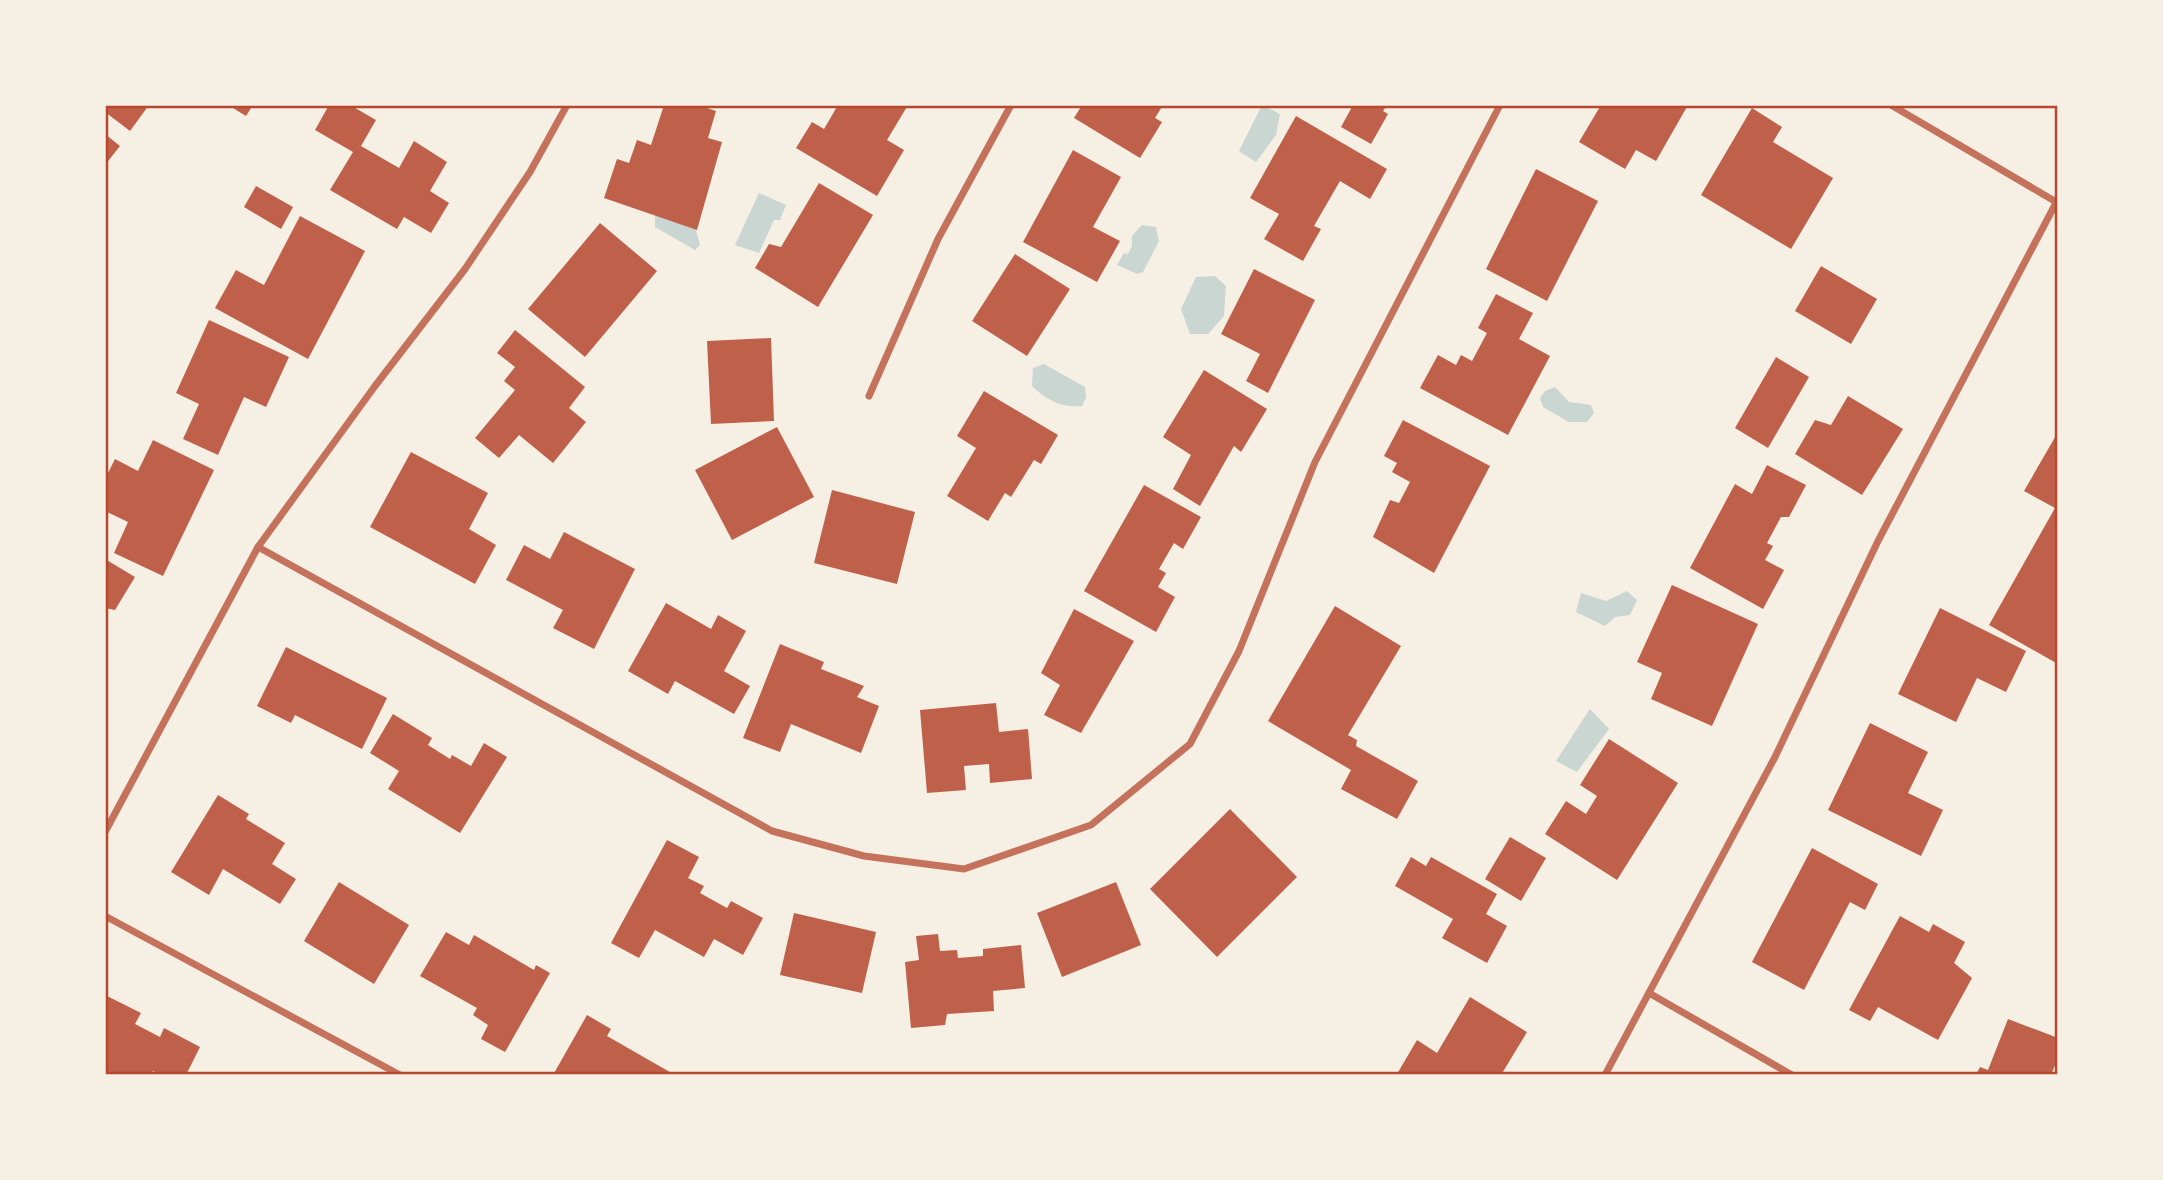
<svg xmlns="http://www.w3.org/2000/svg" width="2163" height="1180" font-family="Rubik,sans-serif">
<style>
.water{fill:#c9d6d2}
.building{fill:#bf614a}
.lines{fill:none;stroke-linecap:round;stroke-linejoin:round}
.minor{stroke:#c5725c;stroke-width:7}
.neatline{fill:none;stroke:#b5482f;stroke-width:2.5}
</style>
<rect width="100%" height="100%" fill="#f6efe4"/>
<g class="water">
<polygon points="1262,105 1280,114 1276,135 1256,162 1239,151"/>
<polygon points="759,193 786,205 780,220 774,220 759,253 735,245"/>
<polygon points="663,212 695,227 700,245 695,250 655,227 655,217"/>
<polygon points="1142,225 1156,227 1159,241 1143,272 1137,274 1117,265 1124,253 1128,254 1132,246 1132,236"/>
<polygon points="1215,276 1226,286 1224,316 1208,334 1190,334 1181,309 1196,277"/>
<path d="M1044 364 1085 387 1086 397 1082 406C1061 408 1046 400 1032 386L1033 368Z"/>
<polygon points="1555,387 1569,402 1591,405 1594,413 1587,422 1569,422 1543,407 1540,398 1545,391"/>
<polygon points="1627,591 1637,600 1630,615 1615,617 1605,626 1576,612 1581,593 1606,601"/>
<polygon points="1590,709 1609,729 1577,772 1556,761"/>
</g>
<g class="building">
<polygon points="105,105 149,105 130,131 105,112"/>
<polygon points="228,105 253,105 246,116"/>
<polygon points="329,105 350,105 376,120 361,146 399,168 414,141 447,162 430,191 449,203 431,233 404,217 397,229 330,190 353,152 315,130"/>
<polygon points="664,105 698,105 716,111 708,138 722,142 697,230 604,198 617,159 629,163 637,140 651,145"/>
<polygon points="838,105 908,105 887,140 904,150 877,196 796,148 812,122 824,129"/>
<polygon points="1082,105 1163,105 1155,118 1162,122 1140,158 1074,118"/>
<polygon points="1353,105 1387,105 1383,111 1388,114 1371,144 1341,127"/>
<polygon points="1601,105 1688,105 1656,161 1636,150 1625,169 1579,142"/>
<polygon points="1752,108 1782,127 1773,142 1833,178 1791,249 1701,195"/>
<polygon points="1296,116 1387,169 1370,199 1340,181 1314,226 1321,229 1303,261 1264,239 1279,214 1250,198"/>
<polygon points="105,134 120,146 105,165"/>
<polygon points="1073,150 1121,177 1093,227 1120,241 1097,282 1023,242"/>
<polygon points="1536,169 1598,201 1547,301 1486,269"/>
<polygon points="819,183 873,215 818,307 755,268 769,244 781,247"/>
<polygon points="256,186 293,207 281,229 244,207"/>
<polygon points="300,216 365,251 308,359 215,308 236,270 264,285"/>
<polygon points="600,223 657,271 585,357 528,309"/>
<polygon points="1015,254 1070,289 1027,356 972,321"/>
<polygon points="1821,266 1877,299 1851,344 1795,311"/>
<polygon points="1254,269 1315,300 1268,393 1246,381 1260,354 1221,334"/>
<polygon points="1496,294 1533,313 1519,339 1550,356 1508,435 1420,388 1438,355 1456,365 1461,355 1472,361 1487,333 1478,328"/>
<polygon points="209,320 289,357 266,407 244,397 218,455 183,439 199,404 176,393"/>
<polygon points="515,330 585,387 569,408 586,422 553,463 519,435 499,458 475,438 515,390 504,381 515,367 497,353"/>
<polygon points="771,338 774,421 711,424 707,341"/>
<polygon points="1776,357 1809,377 1768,448 1735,428"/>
<polygon points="1204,370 1267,409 1241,452 1234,446 1200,506 1173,489 1191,455 1163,437"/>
<polygon points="984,391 1058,435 1041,464 1034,460 1011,497 1005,493 988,521 947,496 976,448 957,436"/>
<polygon points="1848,396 1903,429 1862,495 1795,454 1815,420 1831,425"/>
<polygon points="1403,420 1490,466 1434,573 1373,537 1390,500 1399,503 1410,482 1392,472 1397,463 1384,456"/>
<polygon points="777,427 814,497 732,540 695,470"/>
<polygon points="2058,432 2058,664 1989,625 2055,508 2024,491"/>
<polygon points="153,440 214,470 163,576 114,553 128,522 105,511 105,479 115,459 138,471"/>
<polygon points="411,452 488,493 469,529 496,545 475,584 370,527"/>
<polygon points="1767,465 1806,485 1789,517 1781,517 1767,543 1773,546 1765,560 1784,570 1763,609 1690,568 1735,484 1752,494"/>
<polygon points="1144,485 1201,517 1183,549 1174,543 1159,569 1166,573 1158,587 1175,597 1156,632 1084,591"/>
<polygon points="832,490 915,512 897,584 814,563"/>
<polygon points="564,532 635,569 594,649 553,628 563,610 506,580 524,545 550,559"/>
<polygon points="105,559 135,577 115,610 105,608"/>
<polygon points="1672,585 1758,624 1712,726 1651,699 1662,673 1637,662"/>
<polygon points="666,603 711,629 718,615 746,631 724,671 750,686 734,714 675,681 668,694 628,671"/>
<polygon points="1335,606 1401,646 1348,735 1357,740 1356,746 1418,781 1397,819 1341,789 1351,770 1268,721"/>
<polygon points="1940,608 2026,651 2006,692 1977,678 1956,722 1898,694"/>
<polygon points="1074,609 1134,641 1081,733 1044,715 1060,685 1041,673"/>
<polygon points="780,644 824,662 821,669 864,686 857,697 879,706 861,753 791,724 780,752 743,738"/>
<polygon points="286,647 387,698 362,749 295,715 291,723 257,706"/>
<polygon points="996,703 999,732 1028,729 1032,779 990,783 989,764 964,766 966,790 927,793 920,710"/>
<polygon points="393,714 432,738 428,745 450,759 452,755 471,766 484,743 507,757 460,833 388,789 399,771 370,753"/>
<polygon points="1870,723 1928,752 1908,793 1943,810 1921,856 1828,810"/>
<polygon points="1609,739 1678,783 1617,880 1545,834 1566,801 1586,814 1597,796 1580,785"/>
<polygon points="218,795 249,814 246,819 285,843 272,864 296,879 280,904 223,869 209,895 171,872"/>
<polygon points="1230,809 1297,877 1217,957 1150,889"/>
<polygon points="1510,837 1546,858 1521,901 1485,879"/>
<polygon points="667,840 699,857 688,878 704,886 700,893 727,908 731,901 763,918 743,955 714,939 704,957 655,930 639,958 611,943"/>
<polygon points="1812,848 1878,884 1865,910 1850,902 1804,990 1752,962"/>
<polygon points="1411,857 1426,866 1431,857 1497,894 1486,914 1507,926 1487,963 1442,938 1453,919 1395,886"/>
<polygon points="339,882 409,925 374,984 304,941"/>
<polygon points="1116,882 1141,945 1062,977 1037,913"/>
<polygon points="794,913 876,932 862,993 780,975"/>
<polygon points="1900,916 1929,932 1933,924 1965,942 1954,963 1972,978 1938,1040 1878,1007 1870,1021 1849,1010"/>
<polygon points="446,932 469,945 474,935 534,970 536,965 550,973 505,1052 481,1039 488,1025 473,1015 477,1008 420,976"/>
<polygon points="938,934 940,951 957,950 958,958 983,956 983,949 1021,945 1025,988 993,991 994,1011 947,1014 945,1025 911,1028 905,962 919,960 916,936"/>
<polygon points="105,995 141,1013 135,1024 160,1037 164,1028 200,1047 186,1075 161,1075 153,1071 151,1075 105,1075"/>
<polygon points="1470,997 1527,1032 1501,1075 1468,1075 1462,1072 1460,1075 1397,1074 1417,1040 1437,1053"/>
<polygon points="587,1015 611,1029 607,1036 675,1075 553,1075"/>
<polygon points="2008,1019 2058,1038 2058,1058 2051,1075 1976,1075 1980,1067 1988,1070"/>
</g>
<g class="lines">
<g class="minor">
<polyline points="1891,105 2058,203"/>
<polyline points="869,396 938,239 1011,105"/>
<polyline points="258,547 772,831 864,856 964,869 1091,825 1190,744 1239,651 1315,462 1500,105"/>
<polyline points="105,832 258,547 375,386 465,269 530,172 567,105"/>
<polyline points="105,916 400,1075"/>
<polyline points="1649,993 1792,1075"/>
<polyline points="1605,1075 1775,757 1878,541 2058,199"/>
</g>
</g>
<rect width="2163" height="1180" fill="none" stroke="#f6efe4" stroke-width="214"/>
<rect x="107" y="107" width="1949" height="966" class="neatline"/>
</svg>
